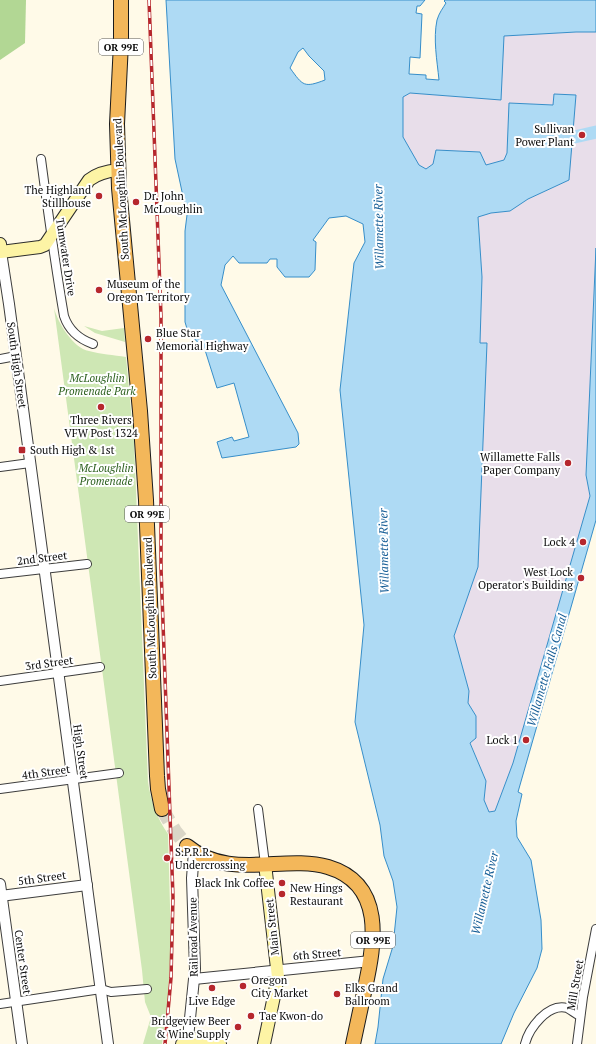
<svg xmlns="http://www.w3.org/2000/svg" width="596" height="1044" font-family="'PT Serif',serif">
<style>
.industrial{fill:#e8deea}
.green{fill:#cee7b4}
.forest{fill:#b2d794}
.water{fill:#aedaf4;stroke:#378ec9;fill-rule:evenodd}
.lines{fill:none;stroke-linecap:round;stroke-linejoin:round}
.river{stroke:#aedaf4;stroke-width:13}
.trunk-tunnel{stroke:#dad6c7;stroke-width:14;stroke-dasharray:14 7;stroke-linecap:butt}
.minor-casing{stroke:#3d3d3d;stroke-width:10}
.tertiary-casing{stroke:#3d3d3d;stroke-width:12}
.secondary-casing{stroke:#2c2c2c;stroke-width:14}
.trunk-casing{stroke:#1b1b1b;stroke-width:16}
.minor{stroke:#fff;stroke-width:8}
.tertiary{stroke:#fff;stroke-width:10}
.secondary{stroke:#fdf4a5;stroke-width:12}
.trunk{stroke:#f3b75a;stroke-width:14}
.rail-casing{stroke:#b6272d;stroke-width:3.5}
.rail{stroke:#fff;stroke-width:2;stroke-dasharray:6;stroke-linecap:butt}
.poi-dot{fill:#b6272d;stroke:#fff;stroke-width:1.5}
.labels{text-anchor:middle;stroke-width:4;stroke-linejoin:round;paint-order:stroke}
.shield{fill:#fff;stroke:#545454;stroke-width:1}
.shield-label{font-size:10px;font-weight:bold;fill:#0a0a0a}
.poi-label{font-size:11px;fill:#0a0a0a;stroke:#fff;text-anchor:start}
.street-label{font-size:11px;fill:#0a0a0a;stroke:#fff}
.park-label{font-size:11px;font-style:italic;fill:#2b5f1d;stroke:#fff}
.water-label{font-size:12px;font-style:italic;fill:#185f97;stroke:#fff}
</style>
<rect width="100%" height="100%" fill="#fffae8"/>
<polygon class="industrial" points="576,32 596,32 596,248 586,475 590,496 513,763 495,811 489,812 484,800 486,781 470,742 476,716 468,703 469,691 454,636 460,616 487,344 480,343 482,277 478,216 491,213 510,211 528,199 569,180 554,105 509,103 507,153 504,160 486,166 480,152 436,150 433,164 426,169 419,166 403,137 403,97 410,93 461,97 504,35"/>
<g class="green">
<path d="M54 308C58 323 73 348 89 351 100 354 114 355 126 357L134 442 148 782C151 802 157 818 168 834L171 942 168 997 162 1044H143L151 1017 145 1002 142 970Z"/>
<polygon points="84,326 102,331 124,328 125,342 95,333"/>
</g>
<polygon class="forest" points="0,0 26,0 25,43 0,60"/>
<path class="water" d="M166 0H425L420 6H417L416 13 422 14 420 58 410 57 409 74 426 75V79L439 80C437 60 433 39 437 20 439 13 443 8 446 3L444 1 445 0H596V32H576L504 36 501 100 410 93 403 97V137L419 165 426 169 433 164 436 150 480 152 486 165 504 160 507 153 509 103 553 105 554 94 576 95 569 180 528 199 510 211 491 213 478 217 482 277 480 343H487L478 567 454 636 469 691 468 703 476 716V738L470 743 486 781 484 800 489 812 495 811 513 763 590 496 586 475 596 248V520L518 792 522 794 516 821 517 837 531 860 541 920 542 949 537 968 514 1013 501 1044H375L378 1027 383 979 393 946 397 907 393 881 384 856 380 825 355 722 364 625 340 390 354 263 365 242 363 224 346 216 329 218 313 240 316 242 315 270 309 277H285L277 267V259H270L267 263H239L233 256 225 265 221 285 298 433 299 444 296 447 222 458 217 442 232 437 234 441 249 437 234 383 217 388 205 350 188 332 185 322V231L187 215 175 159ZM303 48 309 56 324 71 325 80C304 88 303 86 290 68L298 52Z"/>
<g class="lines">
<polyline class="river" points="559,145 570,138 596,132"/>
<polyline class="trunk-tunnel" points="162,809 175,831 187,846"/>
<g class="minor-casing">
<g id="minor">
<path d="M41 159C48 212 55 264 64 316 69 331 79 339 93 344"/>
<polyline points="0,359 16,356"/>
<polyline points="0,467 30,463"/>
<polyline points="0,574 87,564"/>
<polyline points="0,681 100,667"/>
<polyline points="0,789 119,773"/>
<polyline points="258,809 265,864"/>
<polyline points="0,1004 101,989 111,992 147,989"/>
<path d="M525 1044C529 1028 548 1003 567 1008 571 1010 576 1014 580 1016"/>
<polyline points="577,1044 583,997 596,929"/>
</g>
</g>
<g class="tertiary-casing">
<g id="tertiary">
<polyline points="0,252 1,252 9,304 108,1044"/>
<polyline points="0,884 22,1044"/>
<polyline points="0,896 87,885"/>
<polyline points="194,979 371,961"/>
<polyline points="188,1038 195,969 192,878 194,851"/>
</g>
</g>
<g class="secondary-casing">
<g id="secondary">
<path d="M0 244 1 252 40 247 45 245 89 180C98 173 107 171 118 170"/>
<polyline points="182,1044 188,1038 220,1044"/>
<polyline points="264,1044 278,977 265,864"/>
</g>
</g>
<g class="trunk-casing">
<g id="trunk">
<polyline points="121,0 121,43 117,124 119,188 140,411 146,500 157,776 158,789 162,809"/>
<path d="M187 846C212 867 243 866 274 864 291 863 311 862 328 867 385 884 375 943 365 988 361 1007 357 1025 353 1044"/>
</g>
</g>
<use href="#minor" class="minor"/>
<use href="#tertiary" class="tertiary"/>
<use href="#secondary" class="secondary"/>
<use href="#trunk" class="trunk"/>
<g class="rail-casing">
<polyline id="rail" points="149,0 161,316 161,568 173,897 171,978 165,1044"/>
</g>
<use href="#rail" class="rail"/>
</g>
<g class="poi-dot">
<circle cx="582" cy="135" r="4"/>
<circle cx="99" cy="196" r="4"/>
<circle cx="136" cy="202" r="4"/>
<circle cx="99" cy="290" r="4"/>
<circle cx="148" cy="339" r="4"/>
<circle cx="101" cy="407" r="4"/>
<rect x="18" y="446" width="8" height="8" rx="2"/>
<circle cx="568" cy="463" r="4"/>
<circle cx="583" cy="542" r="4"/>
<circle cx="581" cy="578" r="4"/>
<circle cx="526" cy="740" r="4"/>
<circle cx="167" cy="858" r="4"/>
<circle cx="282" cy="883" r="4"/>
<circle cx="282" cy="894" r="4"/>
<circle cx="243" cy="986" r="4"/>
<circle cx="212" cy="988" r="4"/>
<circle cx="337" cy="994" r="4"/>
<circle cx="251" cy="1016" r="4"/>
<circle cx="238" cy="1027" r="4"/>
</g>
<g class="labels">
<g class="shield">
<rect x="99" y="39" width="44" height="16" rx="3"/>
<rect x="125" y="506" width="44" height="16" rx="3"/>
<rect x="351" y="932" width="44" height="16" rx="3"/>
</g>
<g class="shield-label">
<text x="121" y="51">OR 99E</text>
<text x="147" y="518">OR 99E</text>
<text x="373" y="944">OR 99E</text>
</g>
<g class="poi-label">
<text x="574" y="133" text-anchor="end">Sullivan<tspan x="574" dy="13">Power Plant</tspan></text>
<text x="91" y="194" text-anchor="end">The Highland<tspan x="91" dy="13">Stillhouse</tspan></text>
<text x="144" y="200">Dr. John<tspan x="144" dy="13">McLoughlin</tspan></text>
<text x="107" y="288">Museum of the<tspan x="107" dy="13">Oregon Territory</tspan></text>
<text x="156" y="337">Blue Star<tspan x="156" dy="13">Memorial Highway</tspan></text>
<text x="101" y="424" text-anchor="middle">Three Rivers<tspan x="101" dy="13">VFW Post 1324</tspan></text>
<text x="30" y="454">South High &amp; 1st</text>
<text x="560" y="461" text-anchor="end">Willamette Falls<tspan x="560" dy="13">Paper Company</tspan></text>
<text x="575" y="546" text-anchor="end">Lock 4</text>
<text x="573" y="576" text-anchor="end">West Lock<tspan x="573" dy="13">Operator's Building</tspan></text>
<text x="518" y="744" text-anchor="end">Lock 1</text>
<text x="175" y="856">S.P.R.R.<tspan x="175" dy="13">Undercrossing</tspan></text>
<text x="274" y="887" text-anchor="end">Black Ink Coffee</text>
<text x="290" y="892">New Hings<tspan x="290" dy="13">Restaurant</tspan></text>
<text x="251" y="984">Oregon<tspan x="251" dy="13">City Market</tspan></text>
<text x="345" y="992">Elks Grand<tspan x="345" dy="13">Ballroom</tspan></text>
<text x="212" y="1005" text-anchor="middle">Live Edge</text>
<text x="259" y="1020">Tae Kwon-do</text>
<text x="230" y="1025" text-anchor="end">Bridgeview Beer<tspan x="230" dy="13">&amp; Wine Supply</tspan></text>
</g>
<g class="street-label">
<text transform="translate(121 189) rotate(-93)" y="4">South McLoughlin Boulevard</text>
<text transform="translate(66 257) rotate(81)" y="4">Tumwater Drive</text>
<text transform="translate(17 365) rotate(82)" y="4">South High Street</text>
<text transform="translate(42 558) rotate(-7)" y="4">2nd Street</text>
<text transform="translate(150 608) rotate(-92)" y="4">South McLoughlin Boulevard</text>
<text transform="translate(49 663) rotate(-8)" y="4">3rd Street</text>
<text transform="translate(81 752) rotate(82)" y="4">High Street</text>
<text transform="translate(46 772) rotate(-8)" y="4">4th Street</text>
<text transform="translate(42 878) rotate(-8)" y="4">5th Street</text>
<text transform="translate(272 927) rotate(-96)" y="4">Main Street</text>
<text transform="translate(193 937) rotate(-91)" y="4">Railroad Avenue</text>
<text transform="translate(317 954) rotate(-5)" y="4">6th Street</text>
<text transform="translate(23 962) rotate(82)" y="4">Center Street</text>
<text transform="translate(575 985) rotate(-80)" y="4">Mill Street</text>
</g>
<g class="park-label">
<text x="97" y="382">McLoughlin<tspan x="97" dy="13">Promenade Park</tspan></text>
<text x="106" y="472">McLoughlin<tspan x="106" dy="13">Promenade</tspan></text>
</g>
<g class="water-label">
<text transform="translate(379 227) rotate(-91)" y="4">Willamette River</text>
<text transform="translate(384 551) rotate(-91)" y="4">Willamette River</text>
<text transform="translate(547 670) rotate(-74)" y="4">Willamette Falls Canal</text>
<text transform="translate(485 893) rotate(-77)" y="4">Willamette River</text>
</g>
</g>
</svg>
